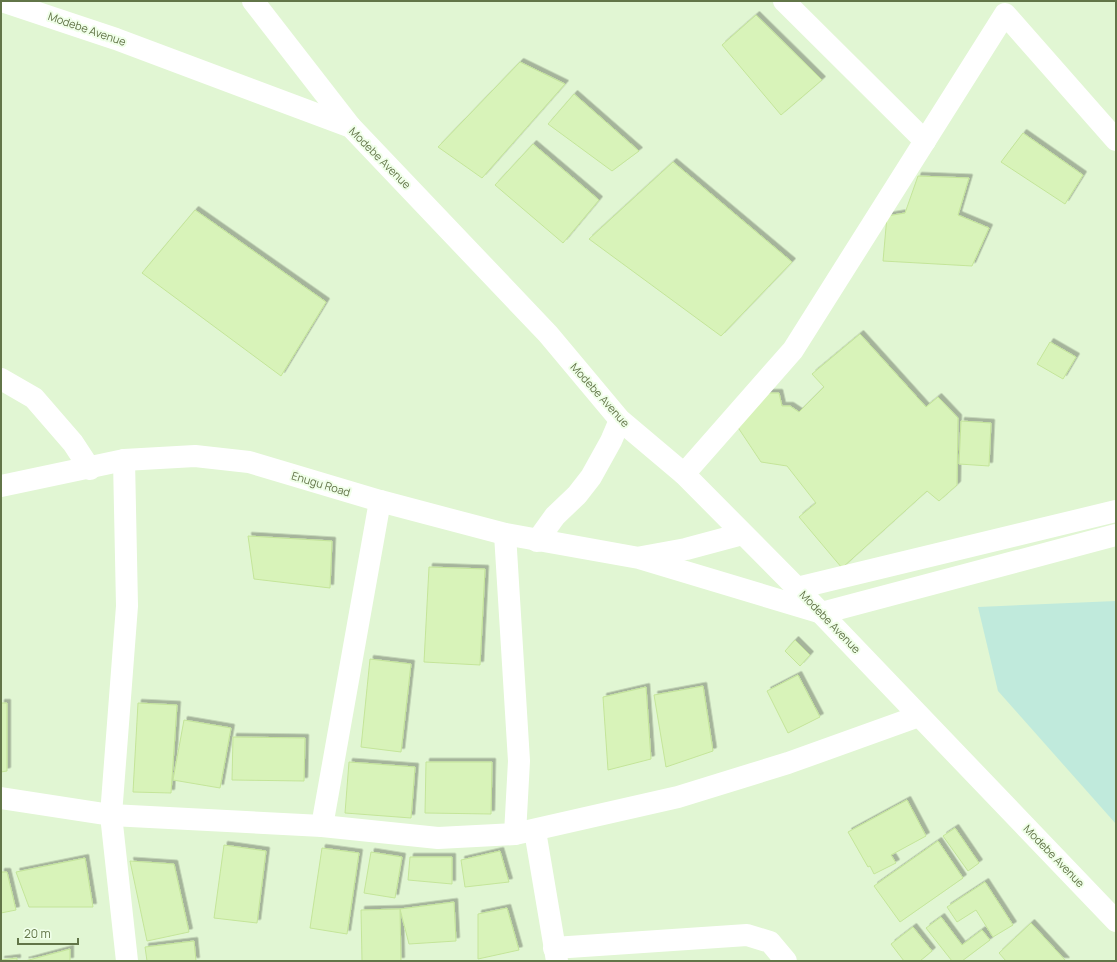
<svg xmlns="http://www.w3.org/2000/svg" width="1117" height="962" font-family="Manrope,sans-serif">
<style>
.residential{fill:#e1f6d3}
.green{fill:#c0eadc}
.building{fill:#d8f3b9;stroke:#c4e599;filter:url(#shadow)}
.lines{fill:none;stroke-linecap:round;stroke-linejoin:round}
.minor{stroke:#fff;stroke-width:22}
.labels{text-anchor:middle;stroke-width:4;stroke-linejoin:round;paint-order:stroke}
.street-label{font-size:11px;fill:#627548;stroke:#f0ffe9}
</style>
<defs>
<filter id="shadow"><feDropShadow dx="3.5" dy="-3.5" stdDeviation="0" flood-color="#0004"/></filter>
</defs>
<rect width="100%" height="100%" fill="#ebfde2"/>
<rect class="residential" x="1" y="1" width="1115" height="960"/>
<polygon class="green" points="1116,601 1116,824 998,691 978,607"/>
<g class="building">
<polygon points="756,15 822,80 781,115 722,45"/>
<polygon points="520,62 565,84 482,178 438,147"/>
<polygon points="574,94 639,151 612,171 548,124"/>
<polygon points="1023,133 1083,175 1065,204 1001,162"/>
<polygon points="533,144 599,200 563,243 495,185"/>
<polygon points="673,162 792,262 721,336 589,239"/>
<polygon points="918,176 969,178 958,215 989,228 972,266 883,261 887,216 905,213"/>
<polygon points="195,210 326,302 281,376 142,273"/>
<polygon points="860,334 926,407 938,397 958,418 957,485 939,501 927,491 842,568 799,517 816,503 787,466 761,462 737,426 767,393 779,393 782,406 790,406 799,412 824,387 812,374"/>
<polygon points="1050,342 1076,357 1063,379 1037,364"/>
<polygon points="961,421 991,423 989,466 959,464"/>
<polygon points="248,536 332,541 330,588 254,579"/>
<polygon points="429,567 485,569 480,665 424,662"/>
<polygon points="795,640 810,655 800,666 785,651"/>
<polygon points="370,659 411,664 401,752 361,747"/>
<polygon points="798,675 820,717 788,733 767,691"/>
<polygon points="703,686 713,751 666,767 654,695"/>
<polygon points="646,687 651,759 608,770 603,697"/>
<polygon points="1,703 7,703 7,771 1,772"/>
<polygon points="138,703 177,705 171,793 133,792"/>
<polygon points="184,720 231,728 220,788 173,780"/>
<polygon points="233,737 305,738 304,781 232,780"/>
<polygon points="349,762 415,767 411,818 345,813"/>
<polygon points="426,762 492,762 491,814 425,813"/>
<polygon points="907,800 926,836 891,855 896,863 874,874 870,866 868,867 848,832"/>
<polygon points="955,828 979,863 968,871 943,836"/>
<polygon points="938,841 963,878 900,922 874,886"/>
<polygon points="224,845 266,851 257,923 214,918"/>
<polygon points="322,848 359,853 347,934 310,928"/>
<polygon points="500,851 509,882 465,887 461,860"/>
<polygon points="371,852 402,857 395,898 364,893"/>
<polygon points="410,857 452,857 452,884 408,880"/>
<polygon points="85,858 93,907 29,907 16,872"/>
<polygon points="130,861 174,864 189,932 147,941"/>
<polygon points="1,872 7,872 16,910 1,913"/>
<polygon points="985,882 1013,925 993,937 976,910 957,922 947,907"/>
<polygon points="454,902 456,941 409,944 400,909"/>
<polygon points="507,908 519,950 478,959 478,914"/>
<polygon points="400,909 401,961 362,961 361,910"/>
<polygon points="941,917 962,945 982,930 990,940 962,961 952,961 926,928"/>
<polygon points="1031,923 1066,961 1006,961 999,953"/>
<polygon points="913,927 932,951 920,961 904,961 891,944"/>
<polygon points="194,941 196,961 147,961 145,947"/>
<polygon points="70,949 70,961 25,961"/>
<polygon points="17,958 17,961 1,961 1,960"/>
</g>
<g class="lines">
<g class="minor">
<polyline points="2,1 116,39 351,127 548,334 620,420 684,474 797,588 1116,921"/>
<polyline points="253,1 350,126"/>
<polyline points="784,1 925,141"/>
<polyline points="1,379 34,398 73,443 90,469"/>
<polyline points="124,460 127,606 111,815 127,961"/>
<polyline points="684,474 793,350 1005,14 1116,140"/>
<polyline points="1,486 124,460 195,456 249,462 380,501 505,534 639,558 822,613 1116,535"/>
<polyline points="505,534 519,761 515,834"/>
<polyline points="537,541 555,516 577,495 591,477 611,441 620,420"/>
<polyline points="642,557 686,549 742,534"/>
<polyline points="797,588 1116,511"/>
<polyline points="1,798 111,815 322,826 438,838 515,834 678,797 788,763 919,716"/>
<polyline points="322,826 380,501"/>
<polyline points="535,831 557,961"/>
<polyline points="554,948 747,935 770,942 786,961"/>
</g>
</g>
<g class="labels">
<g class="street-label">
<text transform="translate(87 29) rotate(19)" y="4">Modebe Avenue</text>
<text transform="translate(380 158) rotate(45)" y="4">Modebe Avenue</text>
<text transform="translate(600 395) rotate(48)" y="4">Modebe Avenue</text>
<text transform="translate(321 484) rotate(17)" y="4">Enugu Road</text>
<text transform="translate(830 622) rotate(46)" y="4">Modebe Avenue</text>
<text transform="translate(1054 856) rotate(46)" y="4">Modebe Avenue</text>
</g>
</g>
<rect width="1117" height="962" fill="none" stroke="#627548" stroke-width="4"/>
<path d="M18 938v6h60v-6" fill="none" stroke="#627548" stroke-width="2"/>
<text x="24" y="938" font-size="12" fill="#627548" stroke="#f0ffe9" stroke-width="3" paint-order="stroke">20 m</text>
</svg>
